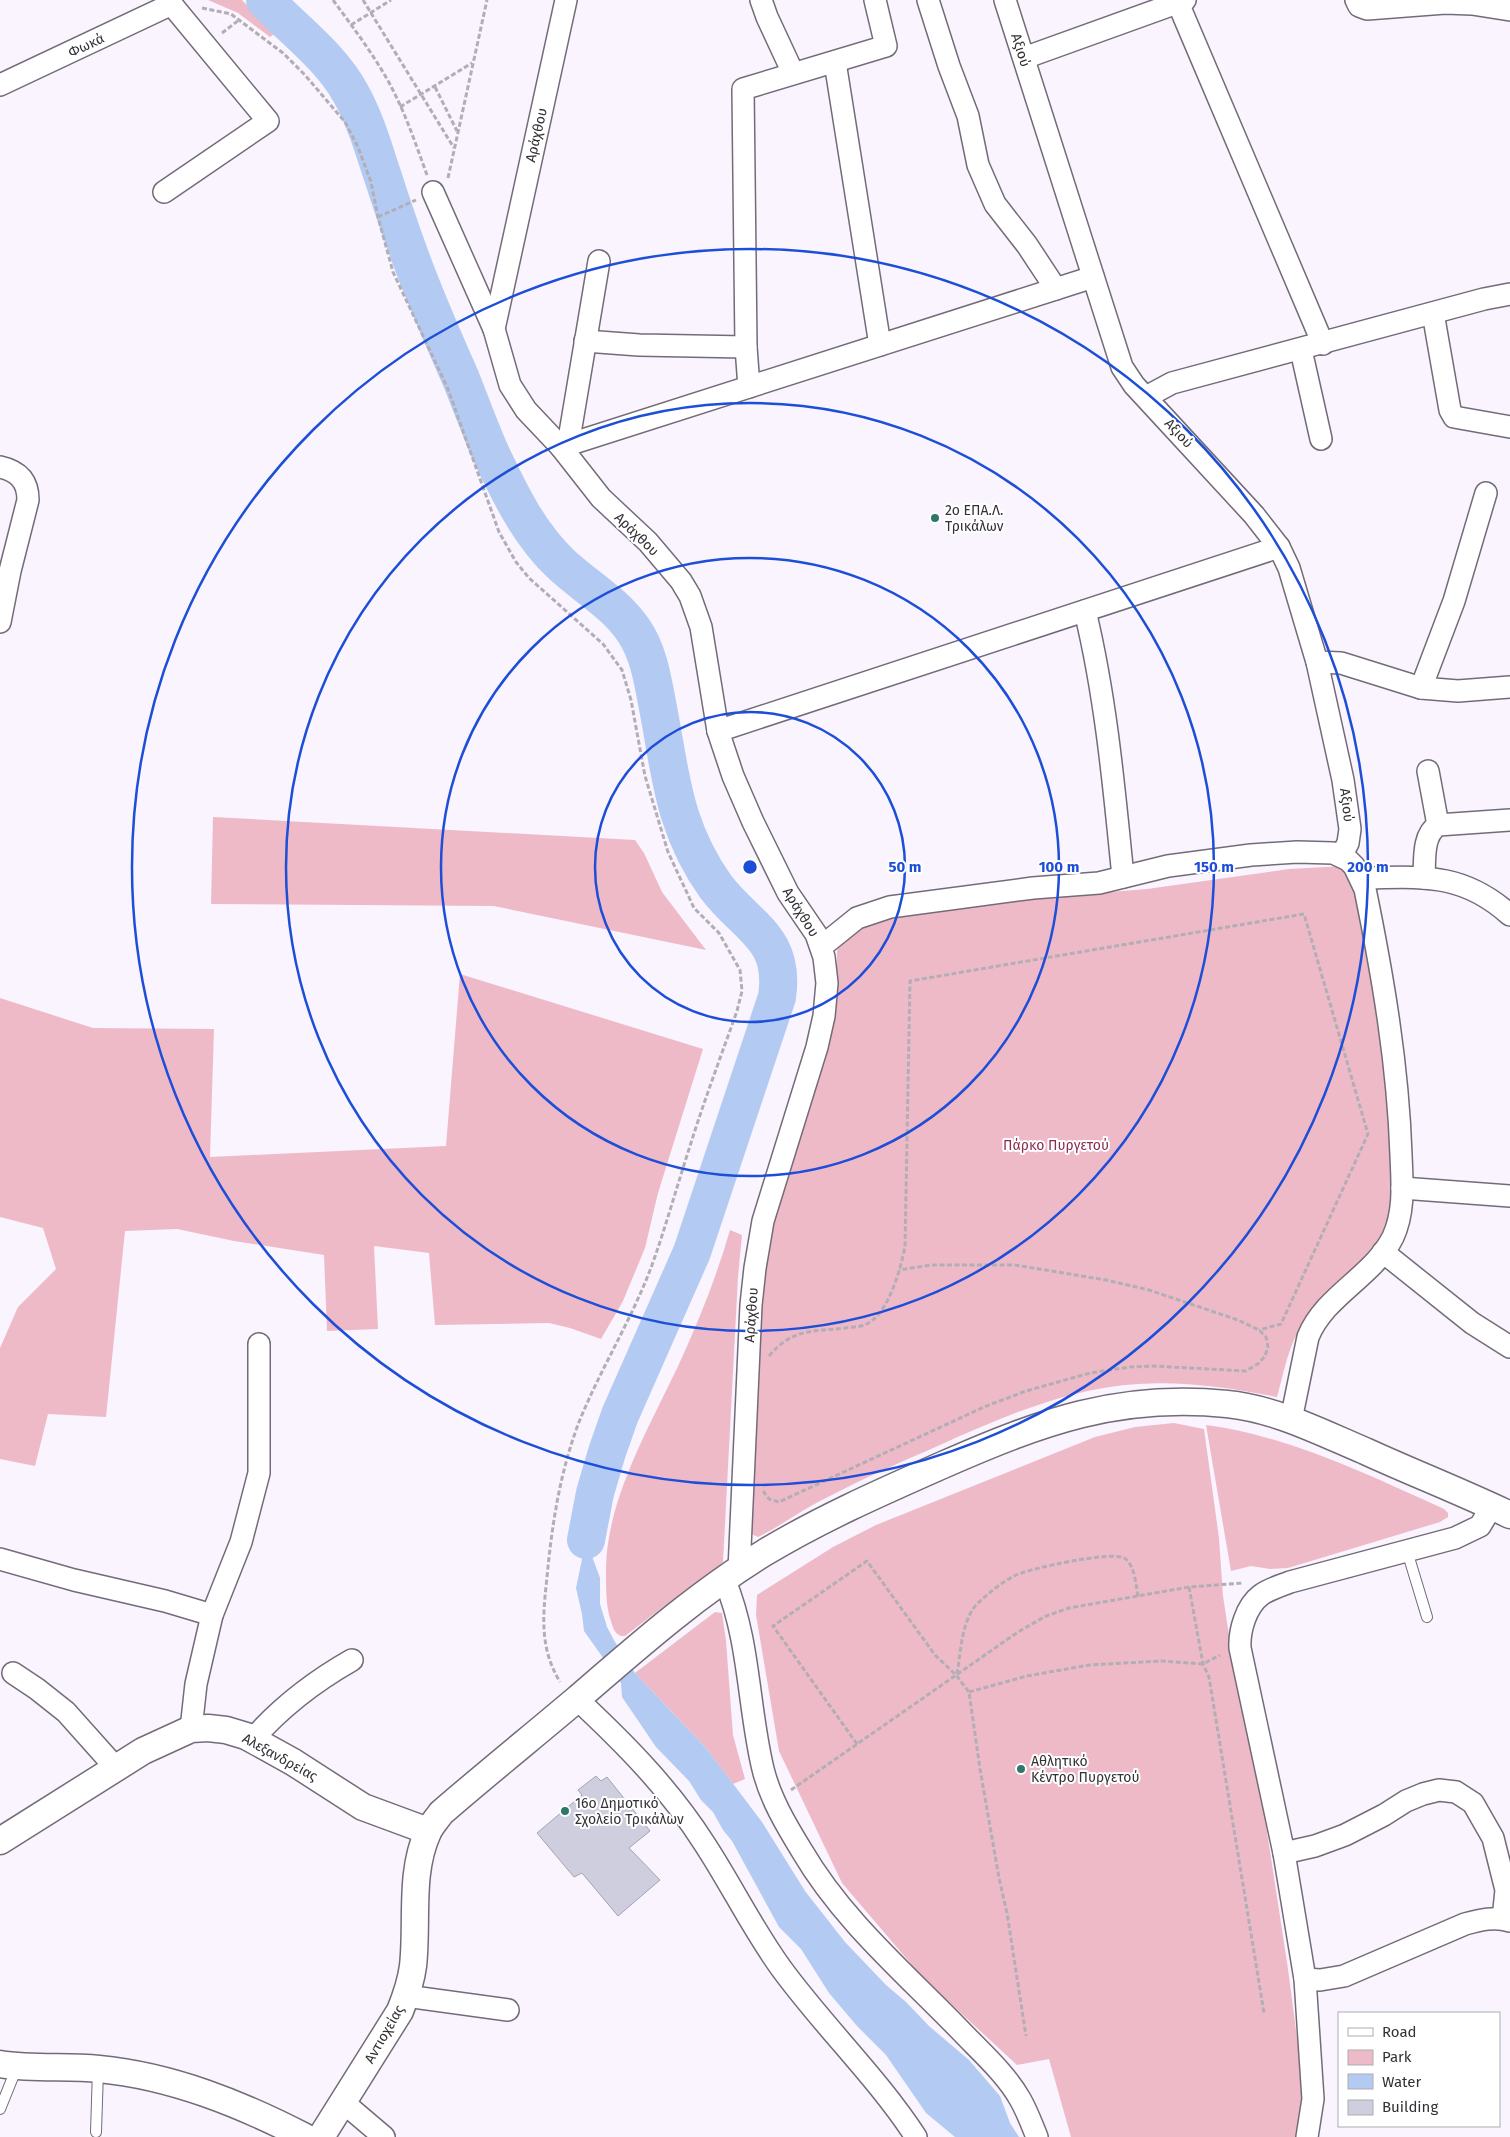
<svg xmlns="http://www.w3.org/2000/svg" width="1510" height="2137" font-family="'Fira Sans',sans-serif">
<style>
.green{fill:#efbac7}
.water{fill:#b3cbf3}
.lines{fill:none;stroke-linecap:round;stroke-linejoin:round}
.river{stroke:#b3cbf3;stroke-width:38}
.building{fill:#cecedf;stroke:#a4a4b5}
.service-casing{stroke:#746b79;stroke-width:12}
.minor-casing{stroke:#746b79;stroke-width:24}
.tertiary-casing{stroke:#746b79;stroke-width:29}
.path{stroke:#b3aeb6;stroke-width:3;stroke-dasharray:5 2.5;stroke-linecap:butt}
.service{stroke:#fff;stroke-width:10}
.minor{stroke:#fff;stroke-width:21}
.tertiary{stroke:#fff;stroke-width:26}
.ring{fill:none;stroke:#1d4ed8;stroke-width:2.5}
.poi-dot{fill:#2f766d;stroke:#fff;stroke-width:2}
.labels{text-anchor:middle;stroke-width:4;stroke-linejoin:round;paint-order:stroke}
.street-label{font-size:14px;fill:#343036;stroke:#fff}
.poi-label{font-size:14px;fill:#343036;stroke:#fff;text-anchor:start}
.park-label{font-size:14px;fill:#8c2b4e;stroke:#fff}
.centre{fill:#1d4ed8;stroke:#fff;stroke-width:2.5}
.ring-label{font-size:15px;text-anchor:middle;font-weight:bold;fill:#1d4ed8;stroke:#fff;stroke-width:4;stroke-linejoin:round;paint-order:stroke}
</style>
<rect width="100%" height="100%" fill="#f9f4fd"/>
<g class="green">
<polygon points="208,0 242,0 274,34 270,37 238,13"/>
<polygon points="213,817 635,840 644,853 662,892 706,950 494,906 211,904"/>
<path d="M1343 866 1353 876 1373 971 1394 1148 1391 1209 1381 1245 1303 1323C1288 1346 1284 1372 1277 1397 1231 1388 1185 1381 1138 1384 1068 1388 1003 1417 940 1445 901 1462 862 1479 824 1499 801 1510 781 1526 758 1537L747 1532 763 1263 837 975V951L840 944 853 927 909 908 1147 889 1289 869Z"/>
<polygon points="460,974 703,1049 658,1193 645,1248 623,1301 601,1339 570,1328 549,1323 435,1325 429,1253 374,1246 378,1329 327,1331 324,1255 234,1241 177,1229 125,1231 106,1417 48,1414 35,1466 0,1459 0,1348 18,1307 56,1269 43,1228 0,1217 0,998 93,1028 214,1029 210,1157 446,1146"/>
<path d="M730 1230 742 1235 738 1277 723 1562 712 1573 663 1607 625 1636C615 1637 613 1628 610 1618 606 1605 606 1588 606 1573 605 1502 649 1428 679 1364 699 1321 717 1275 730 1230Z"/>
<polygon points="1174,1423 1204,1429 1219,1538 1223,1596 1234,1668 1260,1786 1288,1969 1302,2076 1305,2130 1302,2137 1071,2137 1049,2059 1017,2065 923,1978 842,1883 779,1751 756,1615 757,1595 833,1547 876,1525 1095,1437 1135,1427"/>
<path d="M1206 1425C1290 1436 1368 1475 1444 1509L1448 1513V1517L1440 1522 1288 1568 1270 1569 1251 1566 1231 1571Z"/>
<polygon points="715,1612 722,1613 726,1641 733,1735 745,1779 733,1784 706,1748 635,1673"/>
</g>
<polygon class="water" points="586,1540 600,1578 600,1604 607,1627 615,1642 635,1673 706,1748 762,1822 805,1891 845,1942 886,1985 906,2002 929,2026 969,2060 1000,2096 1010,2123 1019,2137 955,2137 926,2113 886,2055 857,2026 829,1993 801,1949 779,1927 732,1841 723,1830 713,1812 701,1800 689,1781 656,1747 622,1697 621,1683 584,1631 582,1614 576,1588"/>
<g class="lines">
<path class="river" d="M265 0C294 30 331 57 351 94 365 119 373 147 382 174 391 202 400 229 410 256 425 298 443 338 461 379 471 404 480 429 491 454 510 494 529 534 562 565 586 587 615 603 634 631 649 653 653 682 658 708 665 743 669 780 680 815 688 840 700 865 716 887 746 927 786 937 777 997L692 1252 620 1415 607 1452 595 1493 586 1540"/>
</g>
<polygon class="building" points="596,1776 601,1781 607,1777 650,1831 629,1848 660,1880 618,1916 582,1873 574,1877 537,1833 582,1795 578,1790"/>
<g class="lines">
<g class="service-casing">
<g id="service">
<polyline points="1407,1551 1427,1617"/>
<polyline points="0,2109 17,2067"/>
<polyline points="96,2132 98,2070"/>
</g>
</g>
<g class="minor-casing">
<g id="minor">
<polyline points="761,0 767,17 793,73"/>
<polyline points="928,0 949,66 968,116 978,165 995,204 1027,245 1056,289"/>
<polyline points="1005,0 1122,367 1134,385 1254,515 1279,547 1289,568 1317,662 1343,780 1350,829 1348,843 1341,856"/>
<polyline points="1356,0 1359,6 1367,9 1445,3 1472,4 1510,10"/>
<polyline points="1178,3 1323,344"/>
<polyline points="1024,58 1185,0"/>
<polyline points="835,62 880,345"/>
<polyline points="0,85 172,4"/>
<polyline points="164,192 268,121 168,0"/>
<polyline points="433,192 494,329 510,385 526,410 561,447 601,498 648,542 681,581 690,596 701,627 718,731 733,776 753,822 788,893 816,934 824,957 827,983 824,1016 817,1047 763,1221 755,1268 751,1305 739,1570"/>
<polyline points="1433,313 1450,410 1454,417 1510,427"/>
<polyline points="494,329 566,0"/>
<polyline points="585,341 639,345 746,347"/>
<polyline points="1301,350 1321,439"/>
<polyline points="749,387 746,347 743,89 886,46 875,0"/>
<polyline points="1146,397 1172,383 1484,299 1510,294"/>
<polyline points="568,445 599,261"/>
<polyline points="561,447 1093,277"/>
<path d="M0 467C18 471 28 481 28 500L10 571 0 622"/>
<path d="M1085 611C1106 698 1114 787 1123 877"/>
<polyline points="1317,662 1341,663 1421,688 1458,691 1510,687"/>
<polyline points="1421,688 1454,601 1486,493"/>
<polyline points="718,731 1279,547"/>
<polyline points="1428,771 1438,825"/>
<path d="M1362 878C1422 877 1462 872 1510 915"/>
<path d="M1424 878C1425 861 1422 835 1438 825L1510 820"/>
<path d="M821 947 857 918 890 907 1033 888 1099 883 1168 866 1251 855 1297 852 1333 853 1348 860 1354 866 1365 889C1383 977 1398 1065 1401 1155 1402 1182 1405 1211 1393 1237 1373 1277 1325 1295 1308 1337L1291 1420"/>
<polyline points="1402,1188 1510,1196"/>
<polyline points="1383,1252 1472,1323 1510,1347"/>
<polyline points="0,1559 74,1580 165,1601 212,1615"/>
<path d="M725 1581C750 1641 748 1707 763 1769 770 1798 786 1825 802 1851 843 1921 905 1973 961 2031 981 2052 1006 2074 1020 2099 1027 2111 1032 2125 1037 2137"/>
<polyline points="13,1673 37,1689 66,1712 116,1768"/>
<path d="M577 1699C624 1743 669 1788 704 1843 731 1884 752 1928 781 1968 824 2027 877 2077 916 2137"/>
<polyline points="191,1729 196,1684 212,1615 241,1542 259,1473 259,1344"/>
<path d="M252 1740C280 1708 315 1681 352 1660"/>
<polyline points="1284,1853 1315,1846 1345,1835 1384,1815 1406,1801 1423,1794 1439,1790 1456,1792 1473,1803 1493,1838 1506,1890 1503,1919"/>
<path d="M1305 1979 1320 1980 1344 1976 1465 1924C1480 1920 1495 1916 1510 1921"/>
<polyline points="406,1996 508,2010"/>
<polyline points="344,2103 384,2137"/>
<path d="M1307 2137 1313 2099 1305 1979 1284 1853 1240 1648C1239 1631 1246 1606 1261 1595 1269 1589 1280 1586 1290 1582L1455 1538 1480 1526 1492 1506"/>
</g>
</g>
<g class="tertiary-casing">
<g id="tertiary">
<polyline points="0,1841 143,1751 191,1729 208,1728 226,1730 246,1736 293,1762 363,1807 428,1831"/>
<path d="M0 2064C33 2069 66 2066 99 2069 172 2076 241 2104 305 2137"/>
<path d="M321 2137 400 2011C406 1996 411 1982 413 1966 418 1922 409 1873 428 1832 431 1825 437 1819 441 1813 486 1774 532 1737 577 1699 636 1648 697 1594 764 1553 822 1518 884 1491 945 1464 1041 1422 1119 1393 1227 1404 1276 1409 1320 1432 1365 1451 1413 1473 1462 1492 1510 1515"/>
</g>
</g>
<g class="path">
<path d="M333 0C352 26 371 51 387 79 404 109 415 142 427 175"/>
<polyline points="363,0 454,148"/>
<path d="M202 8 231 14 283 53 305 75 345 122 358 147 371 182 378 217 393 272 448 389 499 532 516 562 529 578 603 644 622 670 631 700 645 776 668 852 694 908 719 933 740 970 742 991 737 1011C721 1056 704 1101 690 1146 677 1186 666 1226 652 1265 632 1319 601 1368 579 1422 560 1472 552 1524 547 1577 543 1615 539 1647 560 1682"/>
<polyline points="351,25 391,0"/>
<polyline points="222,33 239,20"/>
<polyline points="435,87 457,131"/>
<polyline points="400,107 472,63"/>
<polyline points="448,178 487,0"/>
<polyline points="378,217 416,200"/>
<path d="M769 1356C793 1328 811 1332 845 1328 851 1327 859 1327 864 1325 888 1317 901 1268 905 1246L910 981 1304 914 1368 1134 1281 1324 1259 1330"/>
<polyline points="763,1491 769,1499 779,1502 984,1407 1026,1391 1090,1373 1130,1367 1153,1366 1246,1371 1259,1363 1265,1356 1268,1347 1266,1337 1259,1330 1238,1320 1149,1290 1106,1280 1015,1265 931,1265 899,1270"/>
<polyline points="1189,1587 1203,1664 1209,1677 1264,2013"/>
<path d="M957 1674C961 1652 961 1623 976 1605 987 1594 1002 1582 1016 1575 1032 1568 1110 1551 1124 1558 1135 1564 1136 1586 1138 1597"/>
<polyline points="969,1692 1027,1676 1089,1665 1161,1661 1203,1664 1220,1655"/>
<polyline points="857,1744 773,1626 867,1561 935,1655 956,1675 969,1692 980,1769 999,1878 1007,1913 1026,2036"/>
<polyline points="791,1790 1018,1632 1046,1616 1069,1608 1189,1587 1243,1583"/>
</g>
<use href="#service" class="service"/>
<use href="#minor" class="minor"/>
<use href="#tertiary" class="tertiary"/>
</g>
<g class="ring">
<circle cx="750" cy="867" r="155"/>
<circle cx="750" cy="867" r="309"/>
<circle cx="750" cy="867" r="464"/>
<circle cx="750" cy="867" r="618"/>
</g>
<g class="poi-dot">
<circle cx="935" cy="518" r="5"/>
<circle cx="1021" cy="1769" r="5"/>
<circle cx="565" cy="1811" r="5"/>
</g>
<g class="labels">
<g class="street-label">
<text transform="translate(86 45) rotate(-25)" y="5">Φωκά</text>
<text transform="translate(1021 50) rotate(72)" y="5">Αξιού</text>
<text transform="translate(536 135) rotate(-77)" y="5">Αράχθου</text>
<text transform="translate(1179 433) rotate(47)" y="5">Αξιού</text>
<text transform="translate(637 534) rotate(44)" y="5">Αράχθου</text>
<text transform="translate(1347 805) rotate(83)" y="5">Αξιού</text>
<text transform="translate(801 912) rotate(58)" y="5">Αράχθου</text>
<text transform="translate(751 1315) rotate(-86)" y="5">Αράχθου</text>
<text transform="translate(280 1757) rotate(29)" y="5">Αλεξανδρείας</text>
<text transform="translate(384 2034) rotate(-60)" y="5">Αντιοχείας</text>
</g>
<g class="poi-label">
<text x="945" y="515">2ο ΕΠΑ.Λ.<tspan x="945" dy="16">Τρικάλων</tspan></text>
<text x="1031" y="1766">Αθλητικό<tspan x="1031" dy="16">Κέντρο Πυργετού</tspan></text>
<text x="575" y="1808">16ο Δημοτικό<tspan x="575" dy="16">Σχολείο Τρικάλων</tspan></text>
</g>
<g class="park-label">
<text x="1056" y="1150">Πάρκο Πυργετού</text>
</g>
</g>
<circle cx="750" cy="867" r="8" class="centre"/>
<g class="ring-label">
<text x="905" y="872">50 m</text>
<text x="1059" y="872">100 m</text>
<text x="1214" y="872">150 m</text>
<text x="1368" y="872">200 m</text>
</g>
<rect x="1338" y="2012" width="162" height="115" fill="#ffffff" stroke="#aeacaf"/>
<rect x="1348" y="2028" width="25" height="8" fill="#ffffff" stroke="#aeacaf"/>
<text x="1382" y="2037" font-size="15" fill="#343036">Road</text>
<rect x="1348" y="2050" width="25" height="15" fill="#efbac7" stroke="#aeacaf"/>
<text x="1382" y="2062" font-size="15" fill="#343036">Park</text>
<rect x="1348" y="2074" width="25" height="15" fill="#b3cbf3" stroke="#aeacaf"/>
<text x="1382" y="2087" font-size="15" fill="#343036">Water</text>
<rect x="1348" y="2100" width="25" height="15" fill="#cecedf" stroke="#aeacaf"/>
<text x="1382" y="2112" font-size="15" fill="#343036">Building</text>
</svg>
